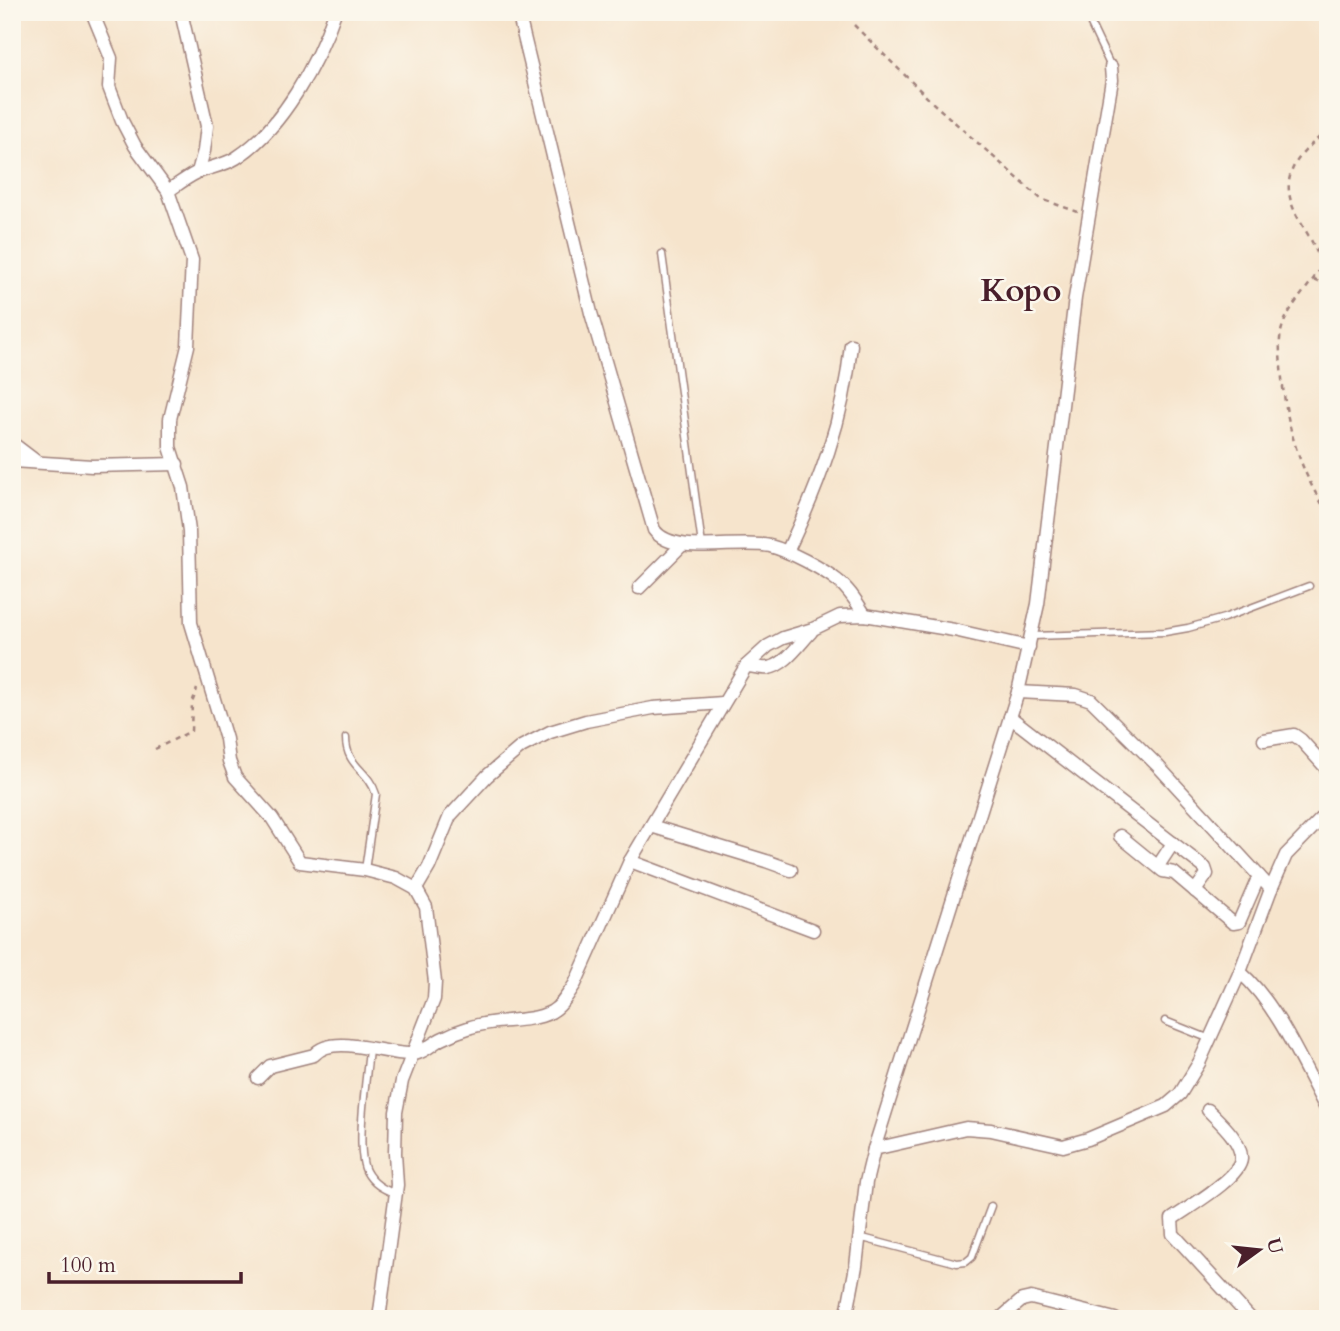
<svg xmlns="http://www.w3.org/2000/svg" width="1340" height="1331" font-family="Cardo,serif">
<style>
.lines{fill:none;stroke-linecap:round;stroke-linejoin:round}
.lane-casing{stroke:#a0827c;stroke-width:9}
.street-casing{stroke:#a0827c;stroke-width:15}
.path{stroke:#a0827c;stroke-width:2.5;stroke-dasharray:5 5;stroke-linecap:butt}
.lane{stroke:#fff;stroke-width:6}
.street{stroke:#fff;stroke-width:12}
.labels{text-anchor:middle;stroke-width:5;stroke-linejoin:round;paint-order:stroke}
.quarter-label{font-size:33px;font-weight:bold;fill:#4a1f2b;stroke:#fbf7ec}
</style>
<rect width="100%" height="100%" fill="#fbf7ec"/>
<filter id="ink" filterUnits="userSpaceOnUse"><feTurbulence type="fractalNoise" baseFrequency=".0143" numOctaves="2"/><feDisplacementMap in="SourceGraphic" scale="14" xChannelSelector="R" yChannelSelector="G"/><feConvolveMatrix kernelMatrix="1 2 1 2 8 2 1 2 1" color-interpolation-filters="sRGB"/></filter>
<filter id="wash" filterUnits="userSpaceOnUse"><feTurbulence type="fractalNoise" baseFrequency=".00686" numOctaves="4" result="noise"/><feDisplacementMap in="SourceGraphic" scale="28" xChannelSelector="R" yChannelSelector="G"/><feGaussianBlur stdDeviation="1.57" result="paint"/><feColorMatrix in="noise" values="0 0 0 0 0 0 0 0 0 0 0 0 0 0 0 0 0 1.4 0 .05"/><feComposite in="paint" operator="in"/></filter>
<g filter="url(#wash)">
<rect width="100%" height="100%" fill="#f6e4cc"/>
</g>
<g filter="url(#ink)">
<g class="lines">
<g class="lane-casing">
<g id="lane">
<polyline points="1085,12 1111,67"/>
<polyline points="662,254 702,545"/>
<polyline points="1032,636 1165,632 1188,628 1224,618 1309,586"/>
<path d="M346 738C346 767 368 769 376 794L365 870"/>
<polyline points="1165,1021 1210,1039"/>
<path d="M369 1049C367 1076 355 1148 366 1171 373 1184 383 1189 396 1194"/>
<polyline points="859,1237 957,1263 966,1262 972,1257 991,1206"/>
</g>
</g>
<g class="street-casing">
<g id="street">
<polyline points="92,12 111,58 109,87 122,121 135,146 168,191 192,260 188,346 170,419 170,447 183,487 189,531 191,623 226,739 229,761 235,777 272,818 300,862 365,870 396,878 416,889 426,907 435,982 434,999 402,1081 396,1112 395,1153 397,1185 379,1319"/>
<polyline points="181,12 207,126 204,151 198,172"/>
<path d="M518 12 591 313 654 530C674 557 738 539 770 546 789 551 822 568 838 581 849 589 857 603 865 615"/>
<path d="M168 191C177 185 186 178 196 173 209 167 223 166 236 158 282 129 318 62 335 12"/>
<polyline points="12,443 37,462"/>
<polyline points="12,461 92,466 177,464"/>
<path d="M787 552C819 485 844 419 851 345"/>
<polyline points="639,588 682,545"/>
<path d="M746 666C753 666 761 669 768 668 785 666 800 643 811 632"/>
<polyline points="1018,692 1076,695 1091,700 1157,765 1271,889"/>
<polyline points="1010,717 1205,868 1207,874 1195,891"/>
<polyline points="1264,740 1294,735 1301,740 1328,770"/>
<polyline points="651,826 766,861 791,870"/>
<polyline points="1120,836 1163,871 1174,873 1233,923 1239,922 1259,876"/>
<polyline points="630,861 813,930"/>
<polyline points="1158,866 1173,843"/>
<polyline points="416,889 429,867 450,816 487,776 521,747 550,732 586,721 653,708 723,703"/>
<path d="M1240 972C1278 1005 1304 1068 1328 1112"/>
<path d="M258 1078 270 1066 314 1055C333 1032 387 1056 413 1054 422 1054 433 1043 441 1039 451 1034 461 1030 471 1027 496 1018 527 1024 551 1012 562 1006 568 994 575 984L630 861 746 666 768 646 783 638 813 629 840 616 865 615 954 630 1029 647"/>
<path d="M1208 1110C1220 1122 1242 1141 1241 1159 1240 1178 1187 1208 1172 1219L1173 1234 1251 1319"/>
<polyline points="874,1149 966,1128 991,1130 1063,1146 1088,1139 1166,1106 1180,1094 1199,1063 1240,972 1271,889 1286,855 1328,812"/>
<polyline points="846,1319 856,1266 866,1182 874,1149 1018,692 1038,604 1075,298 1112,80 1111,67"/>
<polyline points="1000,1319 1022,1300 1031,1298 1115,1319"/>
</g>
</g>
<g class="path">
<polyline points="854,25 934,104 1041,199 1078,212"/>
<path d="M1328 130C1296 156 1276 177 1298 218 1308 235 1317 247 1321 267 1310 287 1291 303 1283 325 1278 338 1280 353 1281 367 1285 421 1298 469 1328 513"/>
<polyline points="1314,280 1328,286"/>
<polyline points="155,749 191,731 192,703 197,689"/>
</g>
<use href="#lane" class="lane"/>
<use href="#street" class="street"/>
</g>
</g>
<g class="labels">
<g class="quarter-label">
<text x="1021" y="301">Kopo</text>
</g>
</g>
<rect width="1340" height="1331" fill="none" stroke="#fbf7ec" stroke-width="42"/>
<g transform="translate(1259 1250) rotate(75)" stroke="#fbf7ec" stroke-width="5" paint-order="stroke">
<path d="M0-5L12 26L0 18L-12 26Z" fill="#4a1f2b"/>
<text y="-10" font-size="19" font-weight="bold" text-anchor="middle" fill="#4a1f2b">U</text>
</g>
<path d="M49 1272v10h192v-10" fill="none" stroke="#4a1f2b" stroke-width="3.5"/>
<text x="60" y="1272" font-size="21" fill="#4a1f2b" stroke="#fbf7ec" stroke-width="5" paint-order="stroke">100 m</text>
</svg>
